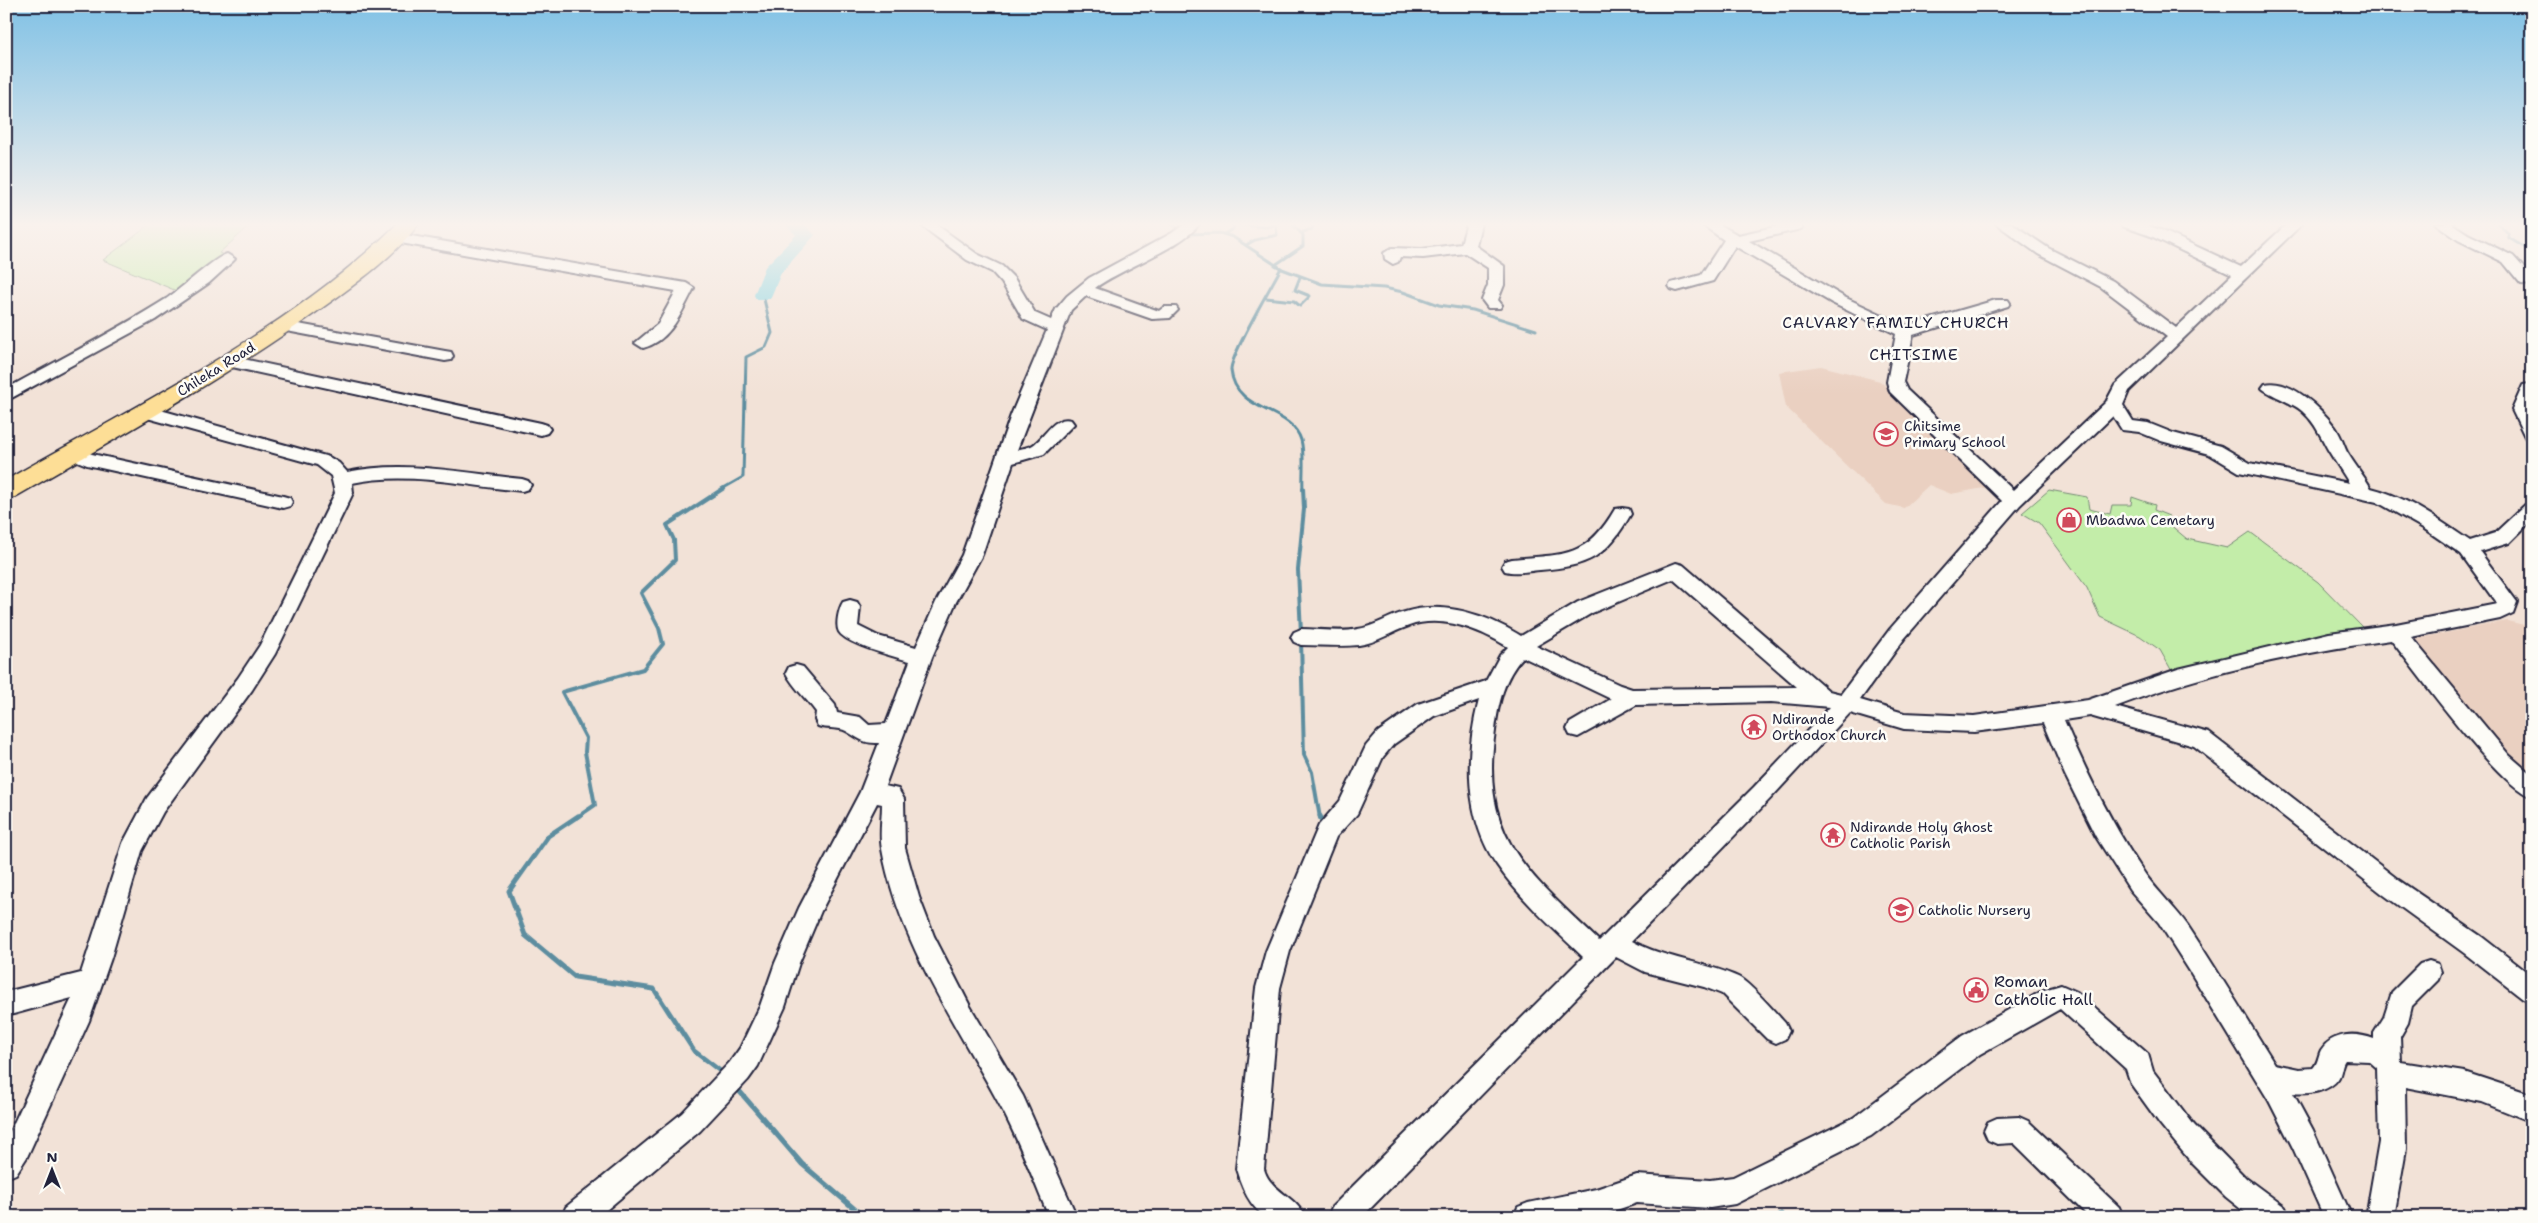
<svg xmlns="http://www.w3.org/2000/svg" width="2538" height="1223" font-family="'Shantell Sans',sans-serif">
<style>
.built{fill:#ead0c1}
.green{fill:#c3eda9;stroke:#728872}
.lines{fill:none;stroke-linecap:round;stroke-linejoin:round}
.stream-far2{stroke:#5d8d9f;stroke-width:3}
.stream-far1{stroke:#5d8d9f;stroke-width:4}
.stream{stroke:#5d8d9f;stroke-width:5}
.river{fill:#85d4e1;fill-rule:evenodd}
.minor-casing{stroke:#22223b;stroke-width:4}
.highway-casing{stroke:#22223b;stroke-width:3}
.minor{fill:#fdfcf7;fill-rule:evenodd}
.highway{fill:#fdde96;fill-rule:evenodd}
.labels{text-anchor:middle;stroke-width:5;stroke-linejoin:round;paint-order:stroke}
.street-label{font-size:14px;fill:#22223b;stroke:#fdfcf7}
.poi-label{font-size:14px;fill:#22223b;stroke:#fdfcf7;text-anchor:start}
.quarter-label{font-size:16px;letter-spacing:1px;fill:#22223b;stroke:#fdfcf7}
.near-poi-label{font-size:16px;fill:#22223b;stroke:#fdfcf7;text-anchor:start}
</style>
<rect width="100%" height="100%" fill="#f2e2d7"/>
<filter id="ink" filterUnits="userSpaceOnUse"><feTurbulence type="fractalNoise" baseFrequency=".02" numOctaves="2"/><feDisplacementMap in="SourceGraphic" scale="10" xChannelSelector="R" yChannelSelector="G"/><feConvolveMatrix kernelMatrix="1 2 1 2 8 2 1 2 1" color-interpolation-filters="sRGB"/></filter>
<g filter="url(#ink)">
<g class="built">
<polygon points="1821,366 1880,381 1989,487 1951,494 1929,485 1904,508 1886,504 1786,407 1779,372"/>
<polygon points="2507,621 2532,627 2532,773 2517,768 2409,640"/>
</g>
<g class="green">
<polygon points="152,223 253,223 219,253 224,255 179,292 103,260"/>
<polygon points="2049,490 2087,497 2089,509 2110,514 2112,505 2131,505 2132,497 2155,505 2154,510 2169,516 2169,524 2187,539 2227,548 2250,532 2318,582 2364,629 2173,673 2160,650 2140,636 2100,617 2087,588 2057,547 2039,523 2022,513"/>
</g>
<g class="lines">
<g class="stream-far2">
<polyline points="1169,223 1178,228"/>
<path d="M1291 223 1303 235V246L1275 265 1281 268C1272 285 1230 356 1231 370 1235 413 1291 407 1301 440 1305 454 1302 474 1303 489"/>
<polyline points="2497,223 2508,233 2509,238 2532,252"/>
<polyline points="1303,232 1312,229 1315,223"/>
<polyline points="1187,234 1220,233 1233,237 1282,269 1322,284 1384,288 1403,292 1439,305 1473,310 1536,330"/>
<polyline points="1224,234 1233,229 1234,224 1266,227 1277,224"/>
<polyline points="1246,245 1255,240 1277,235 1276,223"/>
<polyline points="1266,298 1294,301 1300,306 1310,296 1295,290 1300,277"/>
<polyline points="722,489 743,477 746,357 766,347 772,333 763,295"/>
</g>
<g class="stream-far1">
<polyline points="1301,633 1298,570 1304,509 1303,488"/>
<polyline points="1301,640 1304,755 1312,772 1320,818"/>
<polyline points="576,818 595,805 585,752 586,738 562,692 643,669 663,644 659,628 641,593 675,560 674,540 667,525 724,488"/>
</g>
<g class="stream">
<polyline points="578,816 548,836 509,891 525,935 575,977 654,989 694,1051 720,1071"/>
<polyline points="1320,816 1324,826"/>
<polyline points="735,1086 802,1164 864,1217"/>
<polyline points="1778,1217 1781,1214"/>
</g>
<polygon class="river" points="784,223 803,223 815,235 781,273 770,299 756,299 754,295 765,267 796,235"/>
<g class="minor-casing">
<g id="minor">
<path d="M918 223H934L977 254 1002 266 1014 278 1035 313 1051 320 1056 309 1067 296 1089 278 1172 233 1186 223H1200C1184 247 1122 268 1095 288L1159 311 1164 307H1176L1178 310 1170 318 1152 319 1086 296 1071 310 1017 450C1022 448 1028 448 1033 445 1046 436 1054 415 1071 420L1074 424 1044 454 1013 463 982 555 956 602 932 657 885 786 898 789 904 799 905 848 919 897 934 936 970 1006 1023 1096 1077 1217H1049C1034 1182 1021 1146 1004 1113 959 1028 899 945 882 849 879 835 882 818 882 804L877 803 821 911 799 963 785 1007 758 1066 748 1080 700 1131 598 1217H562L566 1207 682 1113 730 1062 740 1048 760 1006 775 963 799 908 860 792 879 743C863 744 859 738 846 731 839 727 827 729 818 726L815 720 816 712C806 698 794 688 786 673L789 667 796 665 803 667 835 705 837 713 860 717 869 725 886 724 910 661C895 657 847 645 839 632 835 625 839 608 843 602L850 600 857 602 860 607 858 626 878 636 916 647 936 602 962 555 1011 415 1047 330 1023 319 1002 283 992 272 967 260Z"/>
<polygon points="1467,223 1481,223 1476,246 1504,266 1504,285 1498,300 1502,305 1500,308 1488,308 1482,300 1488,285 1488,268 1465,253 1423,258 1400,257 1398,262 1393,264 1385,259 1384,253 1392,248 1422,249 1461,244"/>
<path d="M1700 223H1717L1738 235 1791 223H1801L1803 226 1801 229 1749 241 1844 297 1906 326 1996 300H2008L2010 303 2008 306 1913 335 1903 382 1907 390 2013 490 2106 402 2115 385 2167 337 2101 287 2038 254 1995 223H2011L2048 248 2113 281 2176 328 2232 275 2151 236 2122 226 2120 223H2140L2161 230 2241 267 2288 223H2303L2129 391 2123 405 2133 421 2148 423 2173 433 2221 446 2250 463 2349 483C2343 473 2336 463 2330 453 2321 438 2316 423 2302 411 2293 403 2266 393 2262 388L2265 384C2290 378 2322 409 2335 427 2341 435 2343 444 2347 452 2354 464 2364 476 2371 488 2408 497 2440 521 2470 541L2495 533 2525 505 2532 503V520L2509 543 2480 552 2517 602 2513 613 2500 619 2411 637 2509 755 2532 775V797C2497 785 2418 673 2391 640 2301 652 2200 674 2115 707L2209 733 2400 881 2482 937 2532 976V1002L2523 999 2464 953 2384 895 2194 746 2090 716 2064 720C2087 774 2112 825 2145 874 2158 892 2175 908 2188 926 2218 971 2246 1018 2275 1064L2299 1069 2313 1068C2318 1063 2318 1056 2321 1050 2332 1032 2356 1032 2374 1039V1033L2384 1017 2392 992 2420 964 2429 961 2438 964 2441 972 2438 980 2412 1006 2408 1023 2400 1037 2401 1062 2464 1072 2525 1092 2532 1095V1122L2482 1102 2405 1087 2406 1149 2394 1217H2366L2379 1142 2377 1068 2369 1061 2345 1060C2341 1065 2342 1073 2338 1079 2329 1092 2307 1095 2293 1093L2313 1130 2352 1217H2324L2293 1148 2269 1101 2189 970 2159 923 2130 890 2096 837 2065 775 2043 723 1974 732 1904 729 1850 713 1770 799 1632 941C1665 959 1703 961 1738 977 1750 983 1774 1011 1785 1023L1789 1031 1785 1039 1776 1043 1767 1039 1722 994 1704 987 1645 972 1616 957 1362 1217H1328L1332 1207 1583 957C1553 928 1521 900 1497 865 1464 818 1465 753 1479 700L1434 716 1394 744 1383 757 1357 814 1336 837 1290 951 1280 988 1264 1169C1270 1191 1296 1196 1305 1217 1294 1217 1280 1219 1269 1217 1251 1212 1241 1185 1236 1169L1256 988 1266 951 1319 825 1340 801 1366 746 1378 732 1418 704 1486 681 1500 655 1508 647C1481 630 1441 614 1409 626 1393 631 1376 643 1359 645 1340 647 1320 645 1301 645L1294 642 1291 637 1294 632 1301 629C1319 629 1341 633 1358 629 1374 627 1389 616 1405 612 1443 600 1488 615 1521 636L1578 602 1676 563 1683 565 1829 691 1841 694 1890 629 2002 501 1890 392 1887 382 1896 334 1832 303 1735 246 1713 281 1677 291 1671 289 1669 286 1671 283 1701 275 1724 240ZM2113 416 2122 430 2139 432 2161 441 2209 454 2239 472 2377 502 2423 528 2461 554 2497 604 2396 624 2329 633 2178 669 2088 700 1974 716 1904 713 1860 700 1904 639 2020 505ZM1673 579 1797 687 1632 689 1620 685 1536 646 1592 613ZM1523 657 1611 699 1570 723 1567 729 1570 735 1578 737 1636 705 1771 702 1830 707 1754 787 1599 941C1529 874 1479 838 1495 731 1498 704 1504 677 1523 657Z"/>
<polygon points="2435,223 2451,223 2468,234 2513,256 2532,277 2532,285 2521,284 2503,262 2458,240"/>
<path d="M394 233 686 283 694 288C682 311 671 341 643 348L635 343 658 324 676 291 389 241 386 238 389 235Z"/>
<path d="M227 254 235 259 232 262 209 283 155 320 6 401V389C60 359 114 332 166 299 180 290 215 257 227 254Z"/>
<polygon points="282,321 445,351 451,352 453,356 451,360 445,361 276,329 274,326 276,323"/>
<polygon points="229,356 541,423 547,425 550,429 547,433 541,435 223,365 221,361 223,357"/>
<polygon points="2529,384 2532,384 2530,410 2532,441 2526,439 2512,410 2523,385"/>
<path d="M146 406 329 457 339 463 347 472C406 460 463 473 522 479L528 481 531 485 528 489 522 491C466 486 408 471 352 483L353 493 275 654 252 690 163 812 142 851 111 958 89 1021 27 1157 16 1174 6 1178V1140L72 998 6 1016V992L81 973 123 843 147 798 238 678 260 645 335 493 331 476 317 465 140 416 137 412 140 408Z"/>
<polygon points="73,447 92,454 283,496 290,498 292,502 290,506 283,508 87,465 67,457 64,453 67,449"/>
<path d="M1622 508 1629 509 1631 514C1606 557 1590 566 1540 570 1529 571 1516 574 1505 571L1502 566 1505 561 1512 559C1564 554 1586 559 1615 509Z"/>
<polygon points="2061,985 2077,992 2148,1054 2153,1071 2194,1125 2246,1178 2285,1207 2289,1217 2251,1217 2226,1197 2191,1162 2160,1124 2131,1084 2126,1069 2060,1009 1980,1054 1871,1136 1735,1204 1710,1208 1637,1203 1596,1217 1514,1217 1518,1207 1528,1203 1596,1189 1637,1175 1710,1180 1733,1177 1853,1118 1962,1036 2044,990"/>
<polygon points="2019,1117 2028,1121 2119,1207 2123,1217 2089,1217 2014,1143 1997,1144 1988,1140 1984,1131 1988,1122 1997,1118"/>
</g>
</g>
<g class="highway-casing">
<path id="highway" d="M398 223H419C397 255 354 285 322 308 224 378 119 437 15 497L6 499V480C136 406 293 328 398 223Z"/>
</g>
<use href="#minor" class="minor"/>
<use href="#highway" class="highway"/>
</g>
</g>
<linearGradient id="sky" x2="0" y2="1"><stop stop-color="#80c1e5"/><stop offset="0.57" stop-color="#f9f2ed"/><stop offset="1" stop-color="#f9f2ed" stop-opacity="0"/></linearGradient>
<rect width="2538" height="394" fill="url(#sky)"/>
<defs>
<g id="school-ring" transform="scale(1.25)"><circle r="9.5" fill="#fdfcf7" stroke="#d1495b" stroke-width="1.5"/><path d="M0-5L7-2L0 1L-7-2ZM-4 1L0 2.5L4 1V4Q0 6-4 4Z" fill="#d1495b"/></g>
<g id="shop-ring" transform="scale(1.25)"><circle r="9.5" fill="#fdfcf7" stroke="#d1495b" stroke-width="1.5"/><path d="M-5-2.5h2.3a2.7 3.5 0 0 1 5.4 0H5L5.5 6h-11ZM-1.5-2.5h3a1.5 2.3 0 0 0-3 0Z" fill="#d1495b"/></g>
<g id="temple-ring" transform="scale(1.25)"><circle r="9.5" fill="#fdfcf7" stroke="#d1495b" stroke-width="1.5"/><path d="M0-6L5-2H3V0L6.5 2.5H4V6H1.5V3h-3V6H-4V2.5H-6.5L-3 0V-2H-5Z" fill="#d1495b"/></g>
<g id="civic-ring" transform="scale(1.25)"><circle r="9.5" fill="#fdfcf7" stroke="#d1495b" stroke-width="1.5"/><path d="M-.6-6.5H3V-4.5H.6V-3L4-1V1h2V6H-6V1h2V-1L-.6-3ZM-1.2 2.5V6h2.4V2.5Z" fill="#d1495b"/></g>
</defs>
<g fill-rule="evenodd">
<use href="#school-ring" x="1886" y="434"/>
<use href="#shop-ring" x="2069" y="520"/>
<use href="#temple-ring" x="1754" y="727"/>
<use href="#temple-ring" x="1833" y="835"/>
<use href="#school-ring" x="1901" y="910"/>
<use href="#civic-ring" x="1976" y="990"/>
</g>
<g class="labels">
<g class="street-label">
<text transform="translate(216 369) rotate(-32)" y="5">Chileka Road</text>
</g>
<g class="poi-label">
<text x="1904" y="431">Chitsime<tspan x="1904" dy="16">Primary School</tspan></text>
<text x="2086" y="525">Mbadwa Cemetary</text>
<text x="1772" y="724">Ndirande<tspan x="1772" dy="16">Orthodox Church</tspan></text>
<text x="1850" y="832">Ndirande Holy Ghost<tspan x="1850" dy="16">Catholic Parish</tspan></text>
<text x="1918" y="915">Catholic Nursery</text>
</g>
<g class="quarter-label">
<text x="1896" y="328">CALVARY FAMILY CHURCH</text>
<text x="1914" y="360">CHITSIME</text>
</g>
<g class="near-poi-label">
<text x="1994" y="987">Roman<tspan x="1994" dy="18">Catholic Hall</tspan></text>
</g>
</g>
<rect width="2538" height="1223" fill="none" stroke="#fdfcf7" stroke-width="25"/>
<rect x="12" y="12" width="2513" height="1198" fill="none" stroke="#22223b" stroke-width="2" filter="url(#ink)"/>
<g transform="translate(52 1170)" stroke="#fdfcf7" stroke-width="4" paint-order="stroke">
<path d="M0-4L9 19L0 12L-9 19Z" fill="#22223b"/>
<text y="-8" font-size="14" font-weight="bold" text-anchor="middle" fill="#22223b">N</text>
</g>
</svg>
